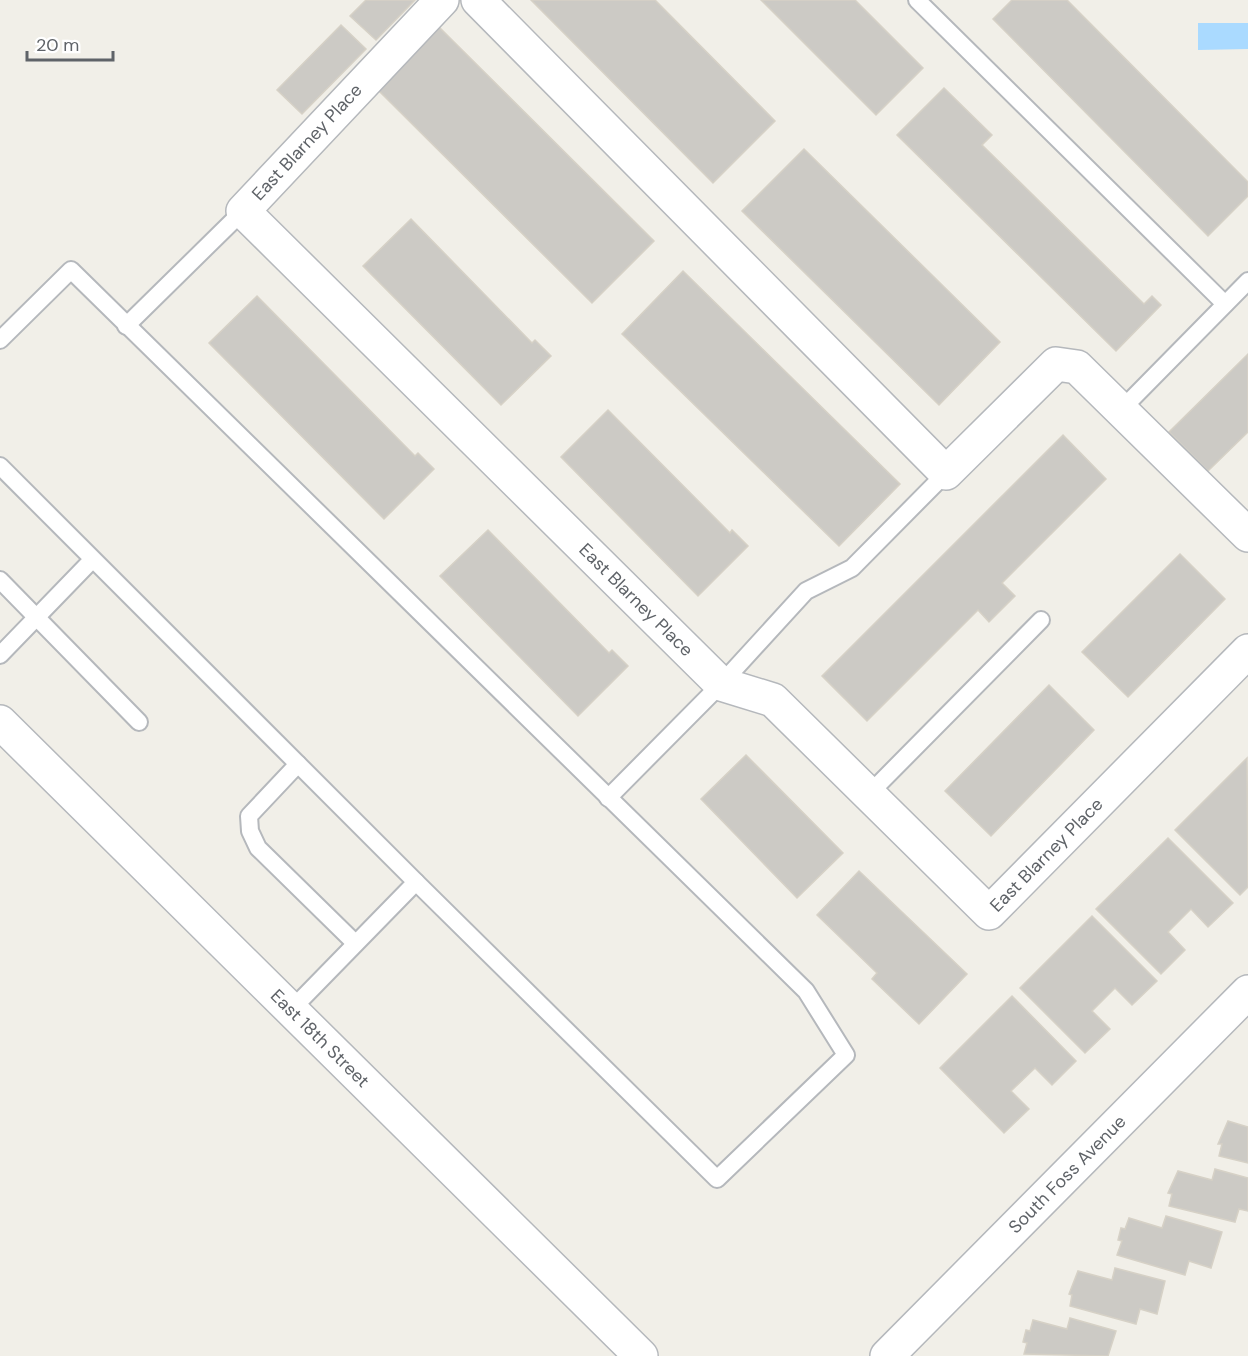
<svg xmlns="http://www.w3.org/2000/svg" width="1248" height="1356" font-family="'DM Sans',sans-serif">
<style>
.water{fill:#aadaff}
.building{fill:#cccac5;stroke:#d6d1c6;stroke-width:1.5}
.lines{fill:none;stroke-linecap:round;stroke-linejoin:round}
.service-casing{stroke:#b5b8bc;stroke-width:20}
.minor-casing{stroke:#b5b8bc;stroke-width:36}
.tertiary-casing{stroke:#b5b8bc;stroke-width:36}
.service{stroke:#fff;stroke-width:16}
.minor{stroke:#fff;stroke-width:33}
.tertiary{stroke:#fff;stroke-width:33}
.labels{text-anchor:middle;stroke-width:6;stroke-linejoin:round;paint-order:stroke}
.street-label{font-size:18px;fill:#5f6368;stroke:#fff}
</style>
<rect width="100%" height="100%" fill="#f1efe8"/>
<polygon class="water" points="1198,23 1248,23 1248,49 1198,50"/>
<g class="building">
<polygon points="366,0 415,0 376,40 350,16"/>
<polygon points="531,0 655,0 775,121 713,183"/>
<polygon points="761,0 855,0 923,68 876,115"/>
<polygon points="1012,0 1067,0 1248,182 1248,196 1208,236 993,19"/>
<polygon points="341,25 366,49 302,114 277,90"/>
<polygon points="439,27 654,241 592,303 377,89"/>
<polygon points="944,88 992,135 982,145 1144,304 1152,296 1161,305 1116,351 897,135"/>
<polygon points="804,149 1000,342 939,405 742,211"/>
<polygon points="411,219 532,343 535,340 551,356 501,405 363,266"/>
<polygon points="683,271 900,484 839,546 622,334"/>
<polygon points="257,296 415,456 418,453 434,469 384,519 209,343"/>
<polygon points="1248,354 1248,432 1208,471 1169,432"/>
<polygon points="608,410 730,533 732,530 748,546 698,596 561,457"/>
<polygon points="1063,435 1106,479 1002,583 1015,596 989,622 978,610 867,721 822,676"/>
<polygon points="488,530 609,653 612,650 628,666 578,716 440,576"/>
<polygon points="1180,554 1225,599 1128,697 1082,652"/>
<polygon points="1049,685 1094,730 991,836 945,791"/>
<polygon points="746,755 843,853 797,898 701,799"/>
<polygon points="1247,758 1248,887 1240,895 1175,830"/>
<polygon points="1168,838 1233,903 1208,927 1191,909 1168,932 1185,950 1161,974 1096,909"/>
<polygon points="859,871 967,974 919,1024 872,979 877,973 817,915"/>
<polygon points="1092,916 1157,981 1132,1005 1115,988 1092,1011 1110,1029 1085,1053 1020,988"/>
<polygon points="1012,996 1076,1061 1052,1085 1035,1068 1011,1091 1029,1109 1004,1133 940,1068"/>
<polygon points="1228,1121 1248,1127 1248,1163 1219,1156 1222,1144 1218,1144"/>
<polygon points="1215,1169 1248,1178 1248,1211 1239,1209 1235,1222 1169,1206 1172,1194 1168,1193 1178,1171 1212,1180"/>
<polygon points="1166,1216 1222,1232 1211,1268 1189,1261 1185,1275 1117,1255 1122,1241 1118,1240 1121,1228 1125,1229 1129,1218 1162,1228"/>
<polygon points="1115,1268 1165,1281 1157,1314 1140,1309 1136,1324 1070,1306 1072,1295 1069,1294 1078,1271 1112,1280"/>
<polygon points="1070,1318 1116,1331 1108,1356 1024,1354 1027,1343 1023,1342 1026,1330 1030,1331 1033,1320 1067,1329"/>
</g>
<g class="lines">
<g class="service-casing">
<g id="service">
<polyline points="917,0 1225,304"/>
<polyline points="126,326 243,211"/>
<polyline points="0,340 71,270 806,991 846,1055 717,1179 416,882"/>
<polyline points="1121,410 1248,281"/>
<polyline points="0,466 416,882 291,1010"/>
<polyline points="0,580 139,722"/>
<polyline points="0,655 92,560"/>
<polyline points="298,764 249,816 250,831 258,848 355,943"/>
<polyline points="869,794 1041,620"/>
<polyline points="608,798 721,684 806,591 852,568 946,473"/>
</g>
</g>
<g class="minor-casing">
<g id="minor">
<path id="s1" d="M442 0 243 211 721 684 773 700 989 913 1248 651"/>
<polyline points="478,0 946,473 1056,364 1077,367 1248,535"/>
<path id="s2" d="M887 1356 1248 992"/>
</g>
</g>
<g class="tertiary-casing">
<g id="tertiary">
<path id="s3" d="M0 722 641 1356"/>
</g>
</g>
<use href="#service" class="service"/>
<use href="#minor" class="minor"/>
<use href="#tertiary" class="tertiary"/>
</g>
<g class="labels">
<g class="street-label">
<text transform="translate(307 142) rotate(-47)" y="6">East Blarney Place</text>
<text dy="6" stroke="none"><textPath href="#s1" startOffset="843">East Blarney Place</textPath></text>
<text dy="6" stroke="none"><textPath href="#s1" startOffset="1402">East Blarney Place</textPath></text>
<text dy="6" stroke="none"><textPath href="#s3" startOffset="450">East 18th Street</textPath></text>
<text dy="6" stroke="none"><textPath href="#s2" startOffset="256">South Foss Avenue</textPath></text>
</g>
</g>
<path d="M27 51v9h86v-9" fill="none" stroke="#5f6368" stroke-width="3"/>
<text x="36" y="51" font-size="18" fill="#5f6368" stroke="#ffffff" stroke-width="4.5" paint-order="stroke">20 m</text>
</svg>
